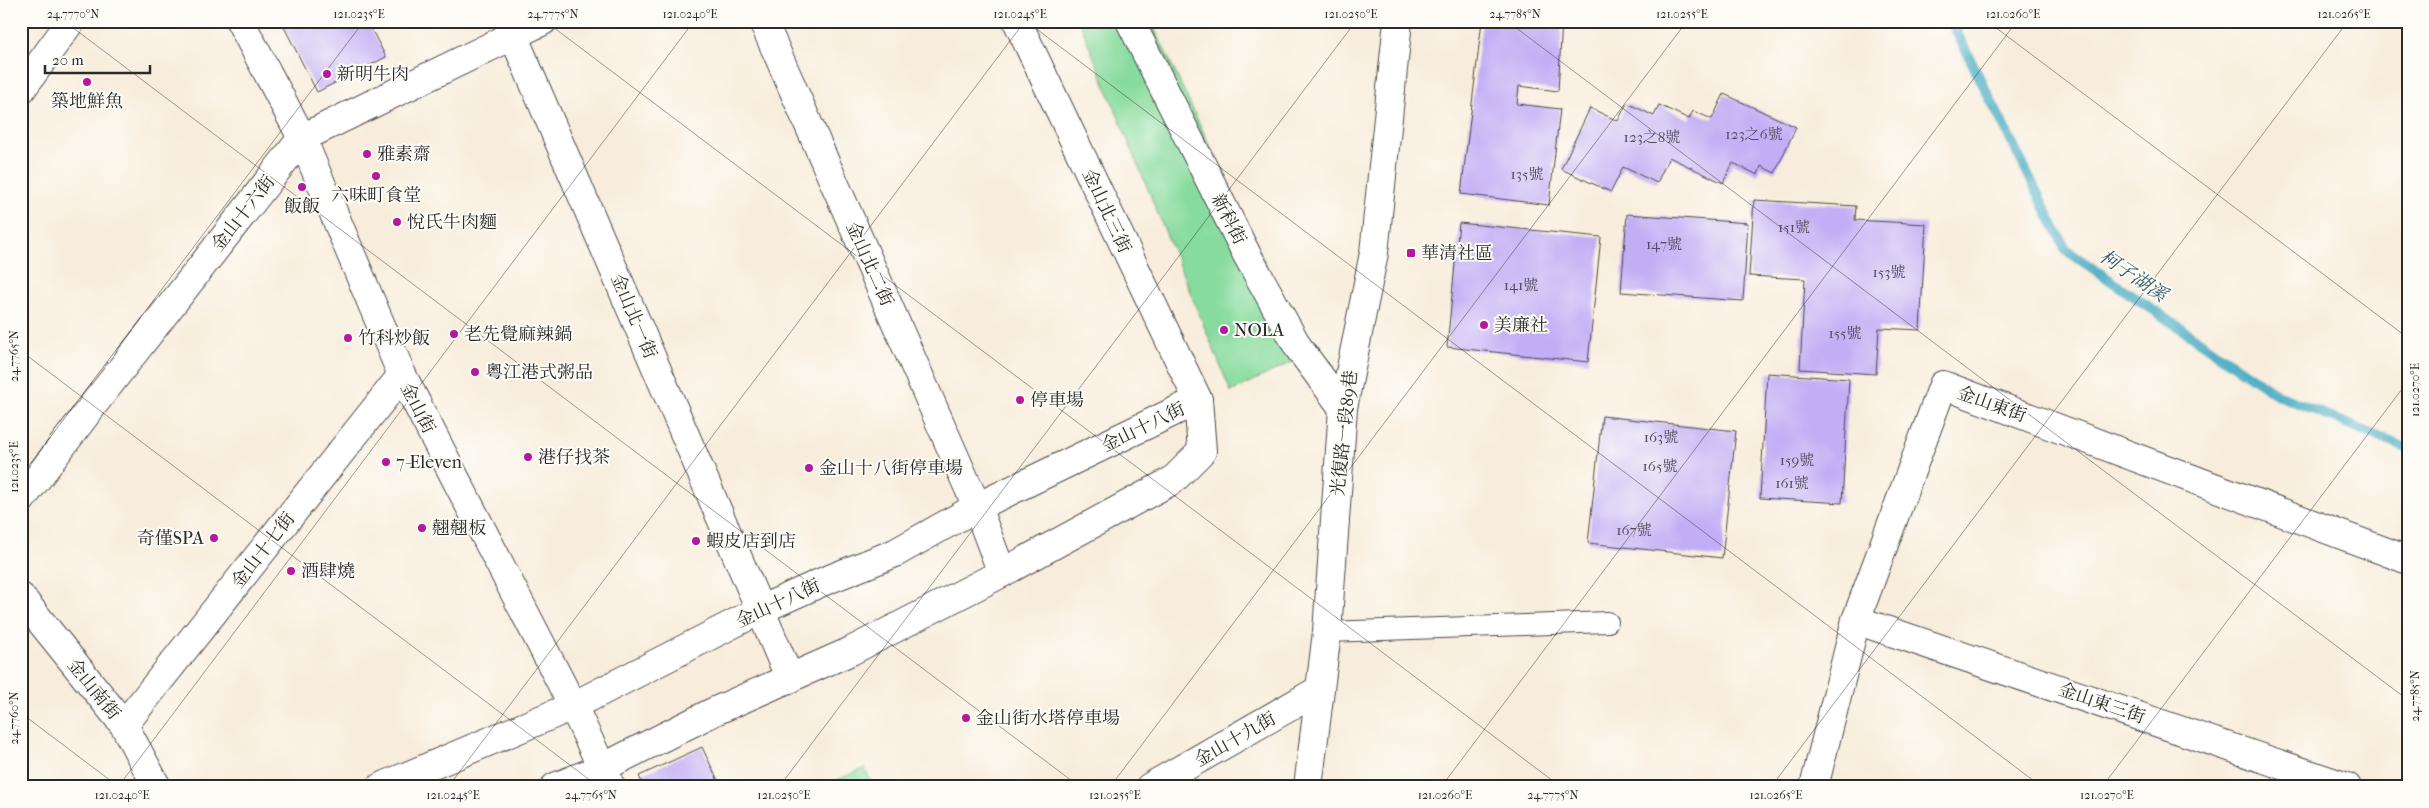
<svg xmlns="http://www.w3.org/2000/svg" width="2429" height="808" font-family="'IM FELL French Canon','Noto Serif TC',serif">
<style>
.green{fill:#87db9e;stroke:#598364}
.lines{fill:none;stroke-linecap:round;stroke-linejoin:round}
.stream{stroke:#43a9c2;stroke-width:10}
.building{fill:#c2aef5}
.service-casing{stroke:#4a4846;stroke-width:22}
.minor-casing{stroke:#4a4846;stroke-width:30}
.service{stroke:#fff;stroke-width:20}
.minor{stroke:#fff;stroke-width:28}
.ticks{fill:none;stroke:#2b2b2b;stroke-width:1;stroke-opacity:0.45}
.poi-dot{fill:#b5179e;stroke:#fdfcf7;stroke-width:2}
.labels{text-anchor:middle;stroke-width:4;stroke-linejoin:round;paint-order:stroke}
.number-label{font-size:15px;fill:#514c5e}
.poi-label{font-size:18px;fill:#2b2b2b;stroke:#fdfcf7;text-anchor:start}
.street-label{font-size:18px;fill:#2b2b2b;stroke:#fdfcf7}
.water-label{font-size:19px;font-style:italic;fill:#355d67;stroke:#fdfcf7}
.neatline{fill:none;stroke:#2b2b2b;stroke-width:2}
.ticks-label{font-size:12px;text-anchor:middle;fill:#2b2b2b}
</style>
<rect width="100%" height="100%" fill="#fdfcf7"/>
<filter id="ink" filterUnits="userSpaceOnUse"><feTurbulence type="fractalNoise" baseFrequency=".02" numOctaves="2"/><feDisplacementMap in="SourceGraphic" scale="10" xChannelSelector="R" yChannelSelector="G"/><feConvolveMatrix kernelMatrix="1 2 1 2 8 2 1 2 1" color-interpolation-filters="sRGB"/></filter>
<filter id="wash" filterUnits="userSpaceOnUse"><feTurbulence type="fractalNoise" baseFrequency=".0096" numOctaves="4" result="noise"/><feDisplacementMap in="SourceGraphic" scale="20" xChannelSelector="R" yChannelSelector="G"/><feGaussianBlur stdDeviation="1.12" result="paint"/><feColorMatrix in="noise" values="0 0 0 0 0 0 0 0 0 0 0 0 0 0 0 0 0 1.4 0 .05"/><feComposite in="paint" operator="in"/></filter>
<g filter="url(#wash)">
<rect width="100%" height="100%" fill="#f8eddc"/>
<g class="green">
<polygon points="1079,21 1151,21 1308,354 1231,392"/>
<polygon points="865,768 873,787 820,787"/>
</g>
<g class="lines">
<polyline class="stream" points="1951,21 2066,250 2278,395 2408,449"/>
</g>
<g id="blocks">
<g class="building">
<polygon points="281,21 367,21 386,57 317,92"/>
<polygon points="1482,21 1562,21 1558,91 1519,86 1517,104 1560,109 1549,205 1461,194"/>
<polygon points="1724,94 1796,127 1775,173 1761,166 1758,175 1733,163 1723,183 1669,157 1657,183 1623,167 1611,192 1561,169 1590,108 1618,121 1627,103 1654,116 1659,105 1689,119 1693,111 1712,119"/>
<polygon points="1754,200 1856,206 1855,220 1926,224 1920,330 1879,328 1876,374 1800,369 1805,279 1749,276"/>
<polygon points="1627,214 1748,223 1743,301 1621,292"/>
<polygon points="1459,223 1601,237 1588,362 1447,347"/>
<polygon points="1767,373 1849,379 1842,503 1760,498"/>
<polygon points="1602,416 1736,431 1722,558 1588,543"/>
<polygon points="702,747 721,787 644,787 639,776"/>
</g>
</g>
</g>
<g filter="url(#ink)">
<use href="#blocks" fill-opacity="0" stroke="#4a4846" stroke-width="1"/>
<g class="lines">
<g class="service-casing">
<polyline id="service" points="1327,632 1608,622"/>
</g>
<g class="minor-casing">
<g id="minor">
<polyline points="240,21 302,138 402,375 573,706 611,787"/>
<polyline points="507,21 790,679"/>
<polyline points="763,21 977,507 1002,573"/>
<polyline points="1130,21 1247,255 1298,347 1343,408"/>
<polyline points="21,90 71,21"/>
<polyline points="21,500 97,400 302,138 543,21"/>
<polyline points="21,597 124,725 157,787"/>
<polyline points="1856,620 2347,787"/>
<polyline points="124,725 402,375"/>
<polyline points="381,787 573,706 760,610 822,582 895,553 977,507 1198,400"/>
<polyline points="555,787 602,768 713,712 851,651 1002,573 1173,480 1202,451 1198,400 1017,21"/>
<polyline points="1150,787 1319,690"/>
<polyline points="1308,787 1327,632 1343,408 1374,253 1398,21"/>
<polyline points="1814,787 1856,620 1943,385 2408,560"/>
</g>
</g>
<use href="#service" class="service"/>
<use href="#minor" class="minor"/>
</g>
</g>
<path class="ticks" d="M64 21 1080 787M545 21 1561 787M1026 21 2042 787M1507 21 2408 700M1987 21 2408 338M21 37 33 21M21 351 599 787M21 476 364 21M21 713 119 787M118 787 694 21M448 787 1025 21M779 787 1356 21M1110 787 1687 21M1441 787 2017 21M1771 787 2348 21M2102 787 2408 381"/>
<g class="poi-dot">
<circle cx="327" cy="74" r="5"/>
<circle cx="87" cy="82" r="5"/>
<circle cx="367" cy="154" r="5"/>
<circle cx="376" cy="176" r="5"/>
<circle cx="302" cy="187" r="5"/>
<circle cx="397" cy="222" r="5"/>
<rect x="1406" y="248" width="10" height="10" rx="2.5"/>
<circle cx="1484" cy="325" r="5"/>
<circle cx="1224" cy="330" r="5"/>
<circle cx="454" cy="334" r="5"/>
<circle cx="348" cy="338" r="5"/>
<circle cx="475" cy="372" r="5"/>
<circle cx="1020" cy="400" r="5"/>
<circle cx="528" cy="457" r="5"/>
<circle cx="386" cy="462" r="5"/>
<circle cx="809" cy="468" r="5"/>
<circle cx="422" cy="528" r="5"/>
<circle cx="214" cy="538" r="5"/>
<circle cx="696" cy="541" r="5"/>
<circle cx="291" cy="571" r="5"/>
<circle cx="966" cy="718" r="5"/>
</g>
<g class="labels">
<g class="number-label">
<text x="1754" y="139">123之6號</text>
<text x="1652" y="142">123之8號</text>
<text x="1527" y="179">135號</text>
<text x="1794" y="232">151號</text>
<text x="1664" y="249">147號</text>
<text x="1889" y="277">153號</text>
<text x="1521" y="290">141號</text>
<text x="1845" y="338">155號</text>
<text x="1661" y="442">163號</text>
<text x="1797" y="465">159號</text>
<text x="1660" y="471">165號</text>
<text x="1792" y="488">161號</text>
<text x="1634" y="535">167號</text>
</g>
<g class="poi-label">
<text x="337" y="80">新明牛肉</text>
<text x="87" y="107" text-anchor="middle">築地鮮魚</text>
<text x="377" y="160">雅素齋</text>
<text x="376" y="201" text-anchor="middle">六味町食堂</text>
<text x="302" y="212" text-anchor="middle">飯飯</text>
<text x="407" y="228">悅氏牛肉麵</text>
<text x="1421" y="259">華清社區</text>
<text x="1494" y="331">美廉社</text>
<text x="1234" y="336">NOLA</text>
<text x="464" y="340">老先覺麻辣鍋</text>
<text x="358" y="344">竹科炒飯</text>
<text x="485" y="378">粵江港式粥品</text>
<text x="1030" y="406">停車場</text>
<text x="538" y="463">港仔找茶</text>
<text x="396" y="468">7-Eleven</text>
<text x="819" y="474">金山十八街停車場</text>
<text x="432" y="534">翹翹板</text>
<text x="204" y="544" text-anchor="end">奇僅SPA</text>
<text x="706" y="547">蝦皮店到店</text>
<text x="301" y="577">酒肆燒</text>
<text x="976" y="724">金山街水塔停車場</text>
</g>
<g class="street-label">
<text transform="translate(1107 211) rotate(65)" y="6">金山北三街</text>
<text transform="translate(243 213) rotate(-52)" y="6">金山十六街</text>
<text transform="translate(1229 219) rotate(63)" y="6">新科街</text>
<text transform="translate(870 264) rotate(66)" y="6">金山北二街</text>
<text transform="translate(634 316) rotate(67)" y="6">金山北一街</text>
<text transform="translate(1992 404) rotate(20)" y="6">金山東街</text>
<text transform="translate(418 408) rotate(63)" y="6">金山街</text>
<text transform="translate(1143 427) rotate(-26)" y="6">金山十八街</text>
<text transform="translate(1344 433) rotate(-84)" y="6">光復路一段89巷</text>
<text transform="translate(263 550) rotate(-52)" y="6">金山十七街</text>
<text transform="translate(778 603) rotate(-25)" y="6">金山十八街</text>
<text transform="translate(94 689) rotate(51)" y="6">金山南街</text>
<text transform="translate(2102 703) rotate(19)" y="6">金山東三街</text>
<text transform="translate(1235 739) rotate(-30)" y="6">金山十九街</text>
</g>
<g class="water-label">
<text transform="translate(2134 275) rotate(34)" y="7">柯子湖溪</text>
</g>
</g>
<rect width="2429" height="808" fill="none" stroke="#fdfcf7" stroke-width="55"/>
<path d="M45 65v8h105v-8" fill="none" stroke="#2b2b2b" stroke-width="2.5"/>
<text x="52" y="65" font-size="15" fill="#2b2b2b" stroke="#fdfcf7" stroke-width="4" paint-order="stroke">20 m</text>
<rect x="28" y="28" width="2374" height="752" class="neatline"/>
<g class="ticks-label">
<text x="73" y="18">24.7770°N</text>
<text x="359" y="18">121.0235°E</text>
<text x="553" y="18">24.7775°N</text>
<text x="690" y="18">121.0240°E</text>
<text x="1020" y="18">121.0245°E</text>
<text x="1351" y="18">121.0250°E</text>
<text x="1515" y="18">24.7785°N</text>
<text x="1682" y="18">121.0255°E</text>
<text x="2013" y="18">121.0260°E</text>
<text x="2344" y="18">121.0265°E</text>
<text transform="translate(14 356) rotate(-90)" y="4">24.7765°N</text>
<text transform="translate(2415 390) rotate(-90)" y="4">121.0270°E</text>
<text transform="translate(14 467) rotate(-90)" y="4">121.0235°E</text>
<text transform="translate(2415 696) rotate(-90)" y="4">24.7785°N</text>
<text transform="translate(14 718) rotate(-90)" y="4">24.7760°N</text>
<text x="122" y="799">121.0240°E</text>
<text x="453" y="799">121.0245°E</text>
<text x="591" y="799">24.7765°N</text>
<text x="784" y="799">121.0250°E</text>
<text x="1115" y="799">121.0255°E</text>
<text x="1445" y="799">121.0260°E</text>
<text x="1553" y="799">24.7775°N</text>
<text x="1776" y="799">121.0265°E</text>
<text x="2107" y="799">121.0270°E</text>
</g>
</svg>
